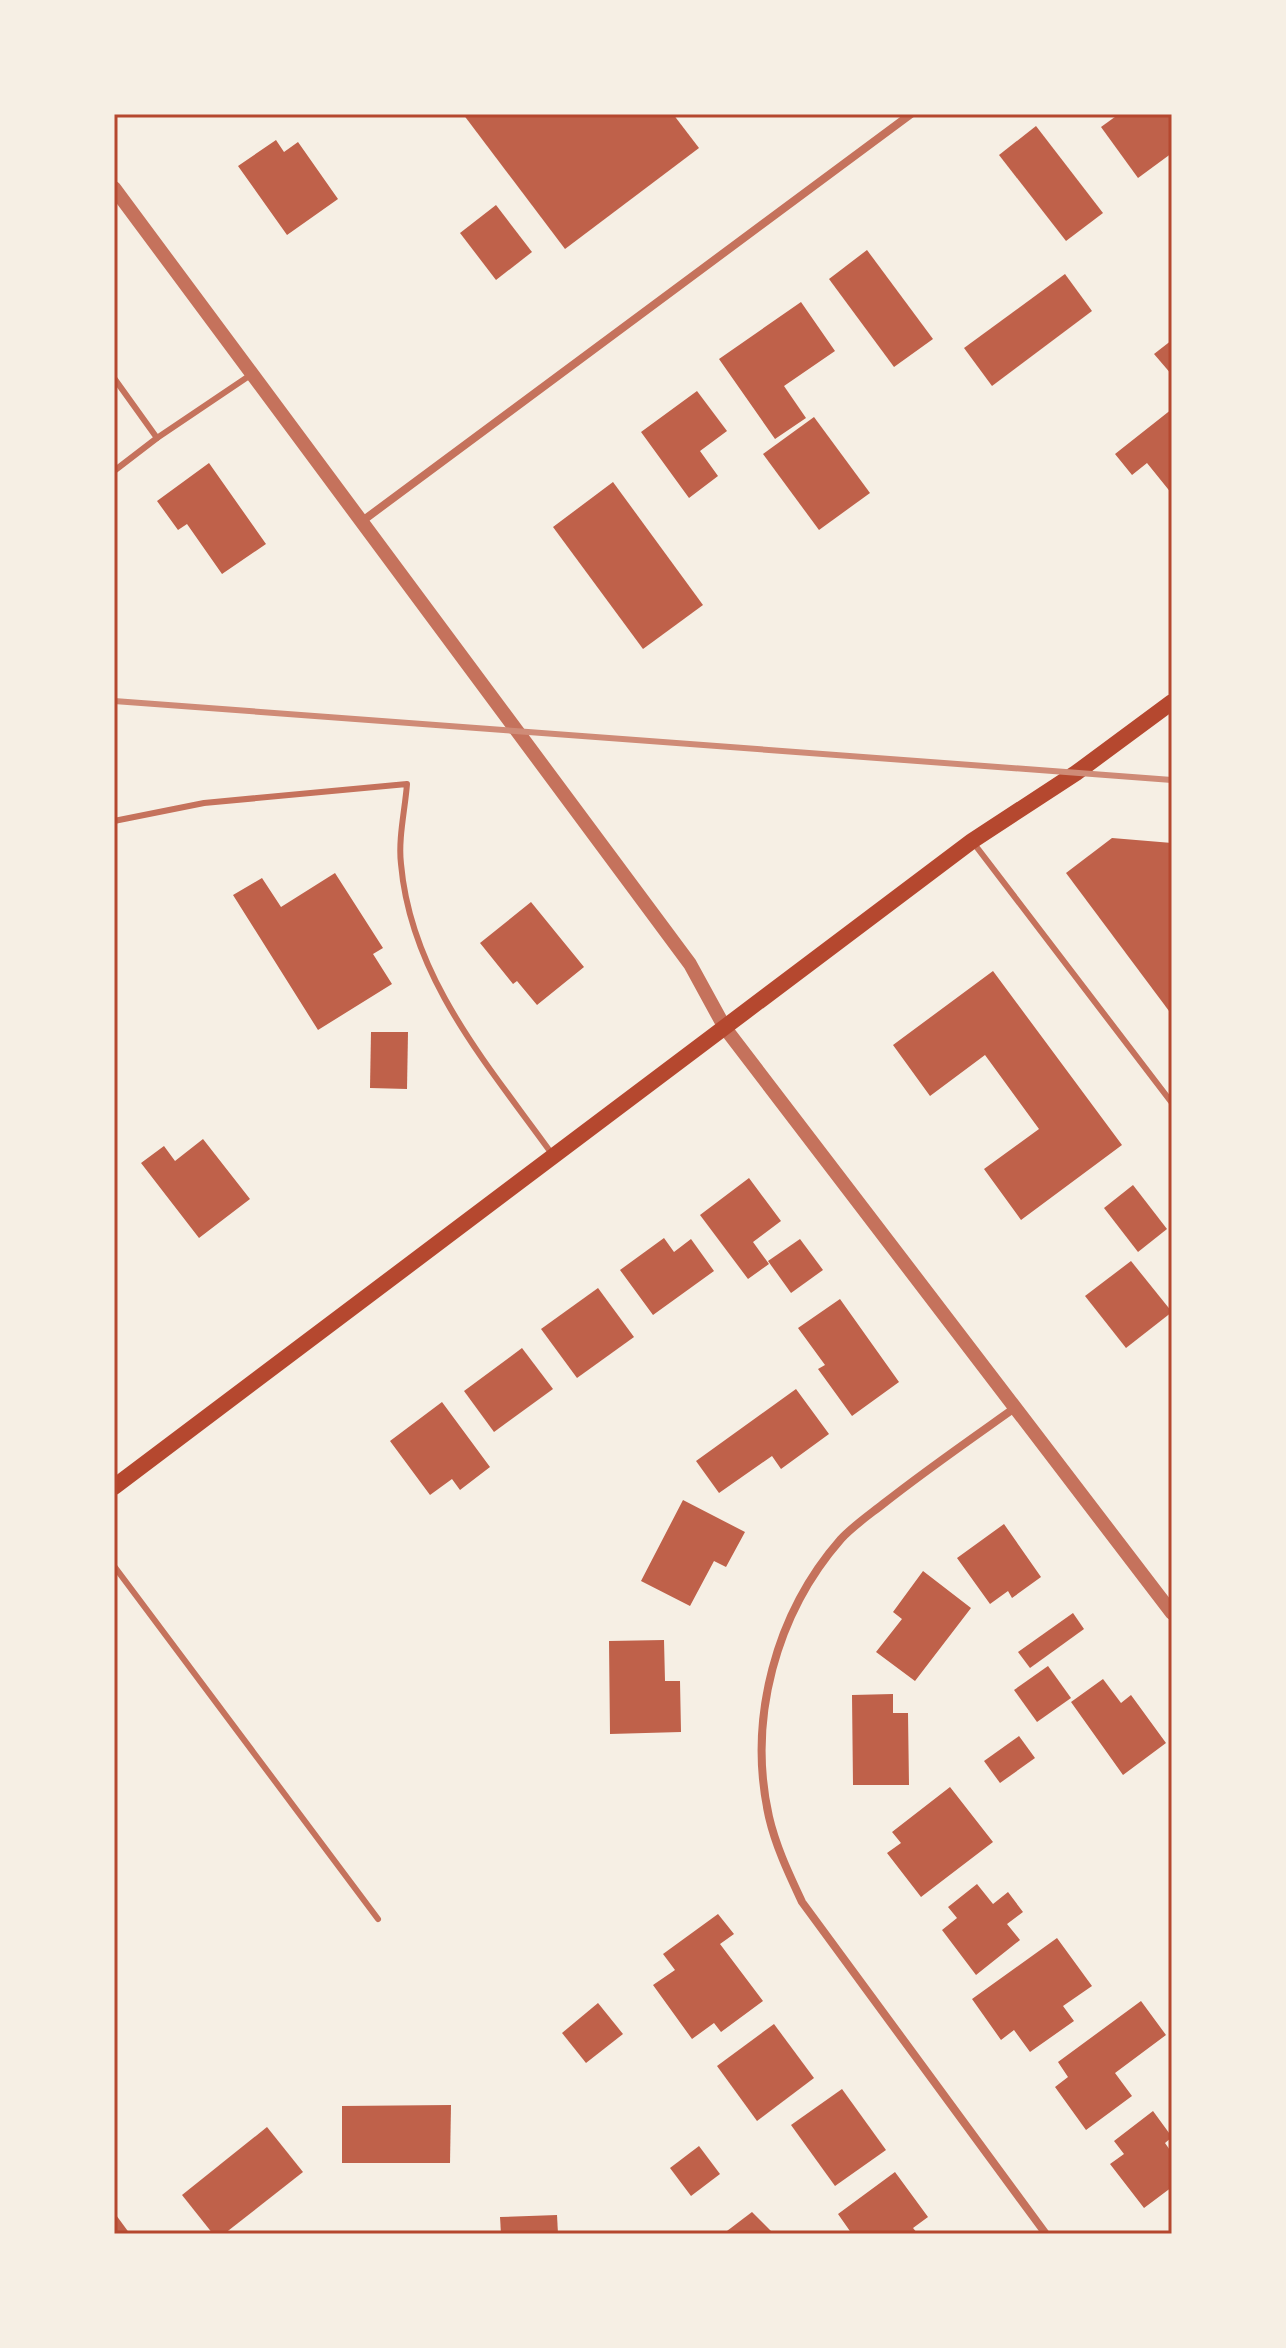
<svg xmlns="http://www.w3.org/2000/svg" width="1286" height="2348" font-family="'PT Serif',serif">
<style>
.building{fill:#bf614a}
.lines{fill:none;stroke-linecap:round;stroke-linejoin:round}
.service{stroke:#c5725c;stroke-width:6}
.minor{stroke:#c5725c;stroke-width:8}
.tertiary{stroke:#c5725c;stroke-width:14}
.secondary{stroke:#b5482f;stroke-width:16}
.rail{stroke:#cf8b77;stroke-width:6}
.neatline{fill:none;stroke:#b5482f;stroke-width:3}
</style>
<rect width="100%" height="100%" fill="#f6efe4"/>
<g class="building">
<polygon points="463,114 673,114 699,148 565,249"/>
<polygon points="1119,114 1172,114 1172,153 1138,178 1101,127"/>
<polygon points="1036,126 1103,213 1066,241 999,155"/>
<polygon points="276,140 284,152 298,142 338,199 287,235 238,166"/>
<polygon points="496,205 532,252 496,280 460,233"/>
<polygon points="867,250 933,339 894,367 829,279"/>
<polygon points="1065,274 1092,311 992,386 964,348"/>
<polygon points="801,302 835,351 784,386 806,418 775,439 719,359"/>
<polygon points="1172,340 1172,375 1154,354"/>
<polygon points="697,391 727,431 700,451 718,476 689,498 641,432"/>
<polygon points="1172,409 1172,494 1147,463 1132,475 1115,454"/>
<polygon points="814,417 870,493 819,530 763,454"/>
<polygon points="209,463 266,544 222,574 187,524 178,530 157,501"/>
<polygon points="613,482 703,605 643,649 553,527"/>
<polygon points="1112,838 1172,843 1172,1015 1066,873"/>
<polygon points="335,873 383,948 373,954 392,984 318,1030 233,895 262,878 281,907"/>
<polygon points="531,902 584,967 537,1005 517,981 513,984 480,943"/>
<polygon points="993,971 1122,1145 1021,1220 984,1169 1039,1129 985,1055 930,1096 893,1045"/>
<polygon points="371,1032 408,1032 407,1089 370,1088"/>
<polygon points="203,1139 250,1199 199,1238 141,1163 164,1146 175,1161"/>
<polygon points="749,1178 781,1221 753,1242 769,1264 748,1279 700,1215"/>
<polygon points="1133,1185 1167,1229 1138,1252 1104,1208"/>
<polygon points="664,1238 674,1252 691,1239 714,1271 653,1315 620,1270"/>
<polygon points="800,1239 823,1270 791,1293 768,1261"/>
<polygon points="1131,1261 1172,1312 1126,1348 1085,1296"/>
<polygon points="598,1288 634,1337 577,1378 541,1329"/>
<polygon points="840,1299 899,1382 852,1416 818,1369 825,1365 798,1328"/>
<polygon points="522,1348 553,1389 494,1432 464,1391"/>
<polygon points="796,1389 829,1434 781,1469 772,1456 719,1493 696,1461"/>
<polygon points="442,1402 490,1467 460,1490 452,1479 430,1495 390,1441"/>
<polygon points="683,1500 745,1532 726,1567 714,1561 690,1606 641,1581"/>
<polygon points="1004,1524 1041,1577 1012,1598 1008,1591 990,1604 957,1558"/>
<polygon points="923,1571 971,1608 915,1681 876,1652 902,1619 893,1612"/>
<polygon points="1073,1613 1084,1629 1030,1668 1018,1652"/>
<polygon points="664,1640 665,1681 680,1681 681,1732 610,1734 609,1641"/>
<polygon points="1048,1666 1071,1698 1037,1722 1014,1690"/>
<polygon points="1103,1679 1121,1703 1131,1695 1166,1743 1123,1775 1071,1702"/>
<polygon points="893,1694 893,1713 908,1713 909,1785 853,1785 852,1695"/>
<polygon points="1019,1736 1035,1758 1000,1783 984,1761"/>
<polygon points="950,1787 993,1842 921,1897 887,1853 901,1843 892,1832"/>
<polygon points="977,1884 993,1904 1008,1892 1023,1912 1007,1924 1020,1940 976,1975 942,1930 957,1918 948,1907"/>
<polygon points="718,1914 734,1934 720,1944 763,2001 721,2032 714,2023 692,2039 653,1985 675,1970 663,1954"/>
<polygon points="1057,1938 1092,1986 1063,2006 1074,2021 1030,2052 1014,2030 1001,2040 972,1999"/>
<polygon points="1141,2001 1166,2035 1115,2073 1132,2096 1086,2130 1055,2087 1068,2077 1058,2062"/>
<polygon points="598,2003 623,2034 586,2063 562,2033"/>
<polygon points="774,2024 814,2078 757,2121 717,2066"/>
<polygon points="842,2089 886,2150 835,2186 791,2125"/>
<polygon points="451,2105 450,2163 342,2163 342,2106"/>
<polygon points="1153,2111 1172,2137 1165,2143 1172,2153 1172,2187 1144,2208 1110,2164 1124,2154 1114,2141"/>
<polygon points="267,2127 303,2172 224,2234 213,2234 182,2195"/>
<polygon points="699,2146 720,2174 691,2196 670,2168"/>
<polygon points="895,2172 928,2217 913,2228 918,2234 852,2234 838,2214"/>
<polygon points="752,2212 774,2234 723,2234"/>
<polygon points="116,2215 130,2234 114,2234"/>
<polygon points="557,2215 558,2234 501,2234 500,2217"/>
</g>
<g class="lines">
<g class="service">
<polyline points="114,378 157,438 252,374"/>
<polyline points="114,471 157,438"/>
<path d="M114 821 204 803 407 784C405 810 398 839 401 864 411 978 488 1065 552 1154"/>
<polyline points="972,841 1172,1103"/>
<polyline points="114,1566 378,1919"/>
</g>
<g class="minor">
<polyline points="361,522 911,114"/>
<path d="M1016 1407C971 1439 926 1470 883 1504 869 1515 853 1526 841 1539 776 1613 747 1719 769 1817 776 1847 789 1874 802 1902L1046 2234"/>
</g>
<polyline class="tertiary" points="114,188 690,964 725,1028 1172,1613"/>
<polyline class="secondary" points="114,1487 972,841 1076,773 1172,702"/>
<polyline class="rail" points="114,701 1172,780"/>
</g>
<rect width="1286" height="2348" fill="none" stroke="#f6efe4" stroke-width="232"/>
<rect x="116" y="116" width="1054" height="2116" class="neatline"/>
</svg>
